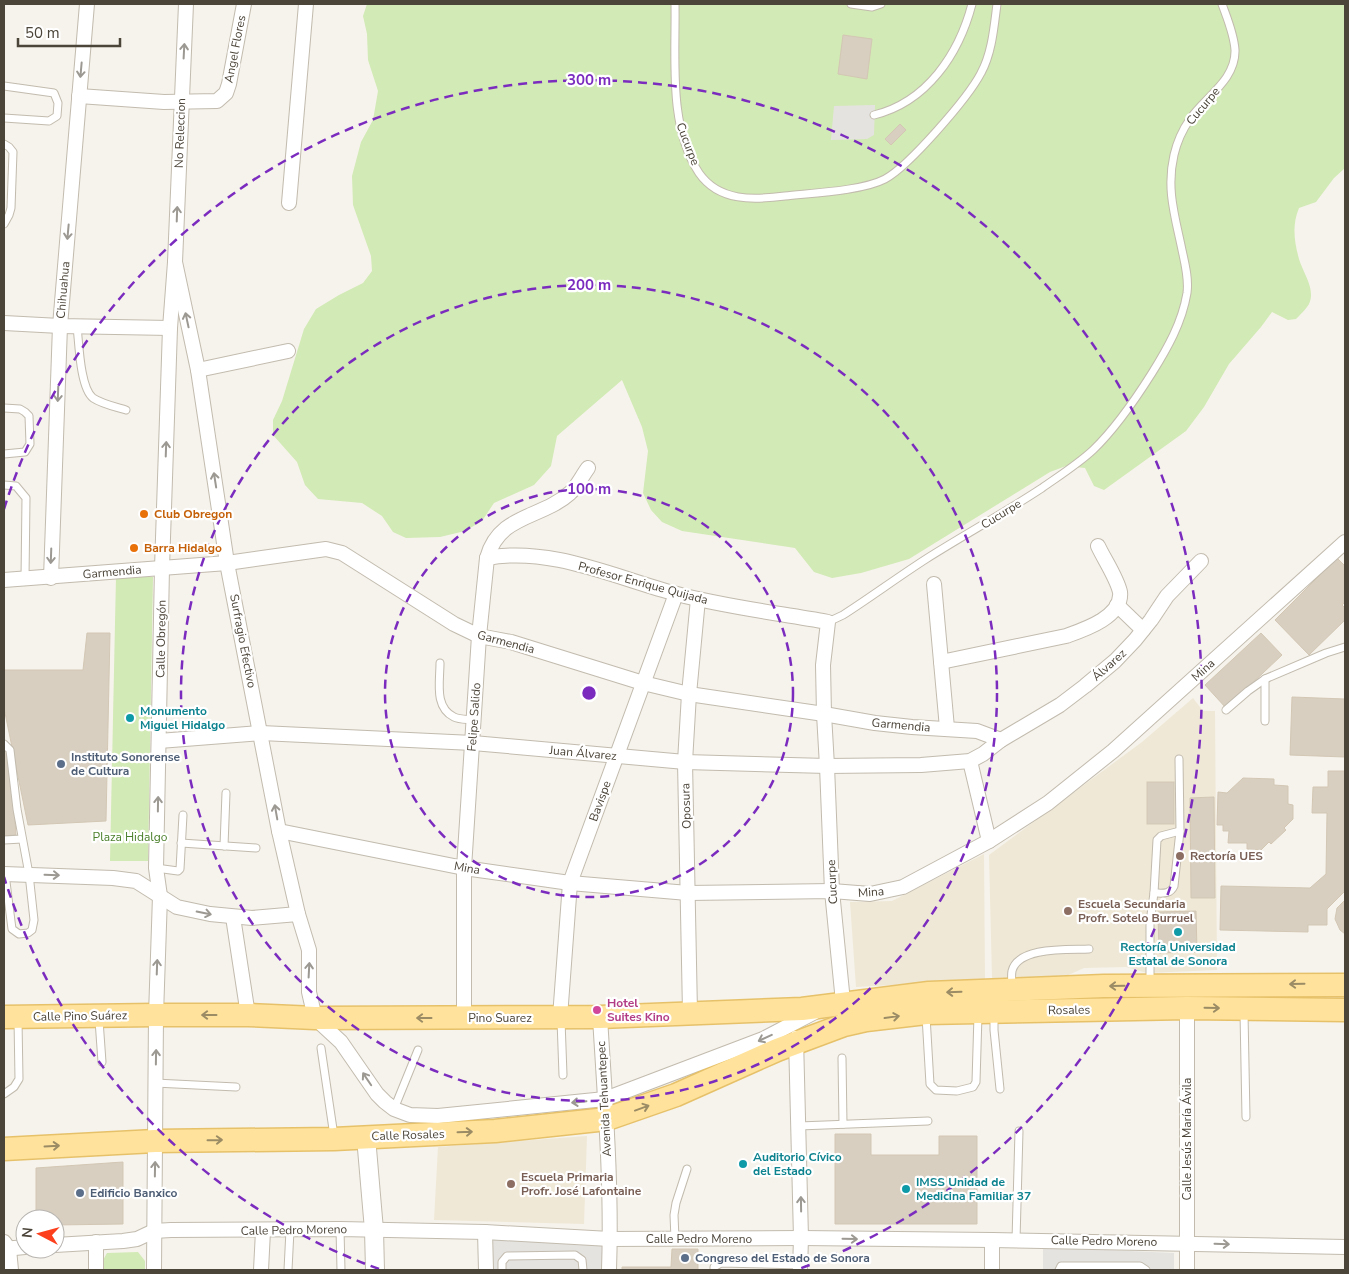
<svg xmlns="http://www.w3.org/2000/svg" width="1349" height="1274" font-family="'Nunito Sans',sans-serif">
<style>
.education{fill:#efe8d6}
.green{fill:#d2eab5}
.parking{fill:#e5e3e0}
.building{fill:#d8cfc1;stroke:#d3c7b4}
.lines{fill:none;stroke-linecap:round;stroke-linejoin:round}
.service-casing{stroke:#c2bbae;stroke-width:9}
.minor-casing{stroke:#c2bbae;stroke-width:16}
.tertiary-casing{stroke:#c2bbae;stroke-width:20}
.primary-casing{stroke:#e6c16a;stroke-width:25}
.service{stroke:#fff;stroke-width:7}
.minor{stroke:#fff;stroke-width:14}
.tertiary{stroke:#fff;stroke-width:18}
.primary{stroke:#ffe39c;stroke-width:22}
.oneway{stroke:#9c9892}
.oneway2{stroke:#9c8c66}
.ring{fill:none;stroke:#7b2cbf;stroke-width:2.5;stroke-dasharray:9 6}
.food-dot{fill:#e8710a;stroke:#fff;stroke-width:2}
.culture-dot{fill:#0f9aa8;stroke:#fff;stroke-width:2}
.service-dot{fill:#5c6f8a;stroke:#fff;stroke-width:2}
.education-dot{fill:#8d6e63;stroke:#fff;stroke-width:2}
.hotel-dot{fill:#d1479c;stroke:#fff;stroke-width:2}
.labels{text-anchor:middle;stroke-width:4.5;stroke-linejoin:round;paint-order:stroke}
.street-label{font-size:12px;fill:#4b4439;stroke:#fff}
.food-label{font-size:12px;font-weight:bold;fill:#c56008;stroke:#fff;text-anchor:start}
.culture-label{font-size:12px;font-weight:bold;fill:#0d838f;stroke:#fff;text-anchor:start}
.service-label{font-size:12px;font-weight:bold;fill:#4e5e75;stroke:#fff;text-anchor:start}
.park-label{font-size:12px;fill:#4a7f2a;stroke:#fff}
.education-label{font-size:12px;font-weight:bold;fill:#785e54;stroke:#fff;text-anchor:start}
.hotel-label{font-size:12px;font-weight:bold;fill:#b23c85;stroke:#fff;text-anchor:start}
.centre{fill:#7b2cbf;stroke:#fff;stroke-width:2.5}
.ring-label{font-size:15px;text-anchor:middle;font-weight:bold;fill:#7b2cbf;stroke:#fff;stroke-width:4.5;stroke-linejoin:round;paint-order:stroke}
</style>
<rect width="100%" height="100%" fill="#f6f3ec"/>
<g class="education">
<polygon points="1193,698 1203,711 1215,711 1217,970 1147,973 1126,967 1084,968 1064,977 992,978 989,855 1142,742"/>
<polygon points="984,854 985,980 856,987 850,902 892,901"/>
<polygon points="587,1136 584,1224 434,1220 438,1147"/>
</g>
<g class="green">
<path d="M367 4H1345V168L1334 178 1316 202 1299 208C1292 225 1294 241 1299 259 1303 273 1316 289 1309 304 1306 309 1300 315 1296 319L1288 320 1272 312 1261 327 1229 364 1204 407 1186 431 1104 490 1094 486 1085 468 1066 466 1050 472 909 559 861 573 832 578 814 572 795 548 682 531 662 522 651 510 643 493 648 451 642 427 622 380 557 436 551 466 534 485 494 503 482 521 465 531 440 537 406 538 393 532 382 516 362 503 318 499 305 485 297 462 273 435V420L282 401 304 329 316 309 339 295 363 283 372 271 371 256 353 205 352 176 361 142 373 120 378 91 368 60 367 34 363 16Z"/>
<polygon points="116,576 153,577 148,861 110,861"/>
<polygon points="138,1252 145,1261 145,1270 102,1270 102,1262 107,1253"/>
</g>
<g class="parking">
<polygon points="875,105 874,135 867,139 831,140 834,106"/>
<polygon points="491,1235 614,1242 614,1270 490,1270"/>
<polygon points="1043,1247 1174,1253 1174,1270 1043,1270"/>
</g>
<g class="building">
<polygon points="843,35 872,39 867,79 838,74"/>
<polygon points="900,124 906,130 891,145 885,139"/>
<polygon points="1337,558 1345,566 1345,602 1342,605 1345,608 1345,620 1309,655 1275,620"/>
<polygon points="87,633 110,633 106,821 28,825 4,708 4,670 83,670"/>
<polygon points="1261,633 1282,655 1226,708 1205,685"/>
<polygon points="1292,697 1345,699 1345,757 1290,755"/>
<polygon points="4,749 10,749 16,835 4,836"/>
<polygon points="1328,771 1345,771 1345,891 1327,909 1327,925 1308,925 1308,932 1220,930 1221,886 1310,888 1326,874 1327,813 1312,813 1313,787 1328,787"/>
<polygon points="1243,778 1274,779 1274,785 1288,786 1288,804 1293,805 1293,819 1284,828 1286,830 1271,844 1269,842 1261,850 1247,849 1247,843 1228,843 1229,831 1223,831 1223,825 1217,825 1218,792 1227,793"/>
<rect x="1147" y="782" width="27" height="42"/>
<polygon points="1214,797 1215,898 1191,898 1190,798"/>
<polygon points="1345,900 1345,934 1340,930 1335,919 1337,908"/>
<polygon points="1196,911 1197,952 1159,953 1158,912"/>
<polygon points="835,1134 871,1134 871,1155 939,1155 939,1136 977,1136 977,1224 835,1224"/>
<polygon points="123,1162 123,1224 55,1225 55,1219 36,1219 36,1168"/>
<polygon points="672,1249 698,1249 698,1270 622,1270 622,1267 671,1267"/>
</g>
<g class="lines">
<g class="service-casing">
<g id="service">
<path d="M675 4C676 58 668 126 699 173 719 202 754 200 785 196 812 193 862 191 885 179 909 166 968 98 981 73 992 53 994 27 997 4"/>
<polyline points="851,4 872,7 881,4"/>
<polyline points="4,86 54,93 58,103 57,116 49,121 4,118"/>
<path d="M874 115C927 102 959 54 972 4"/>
<polyline points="4,144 9,147 13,152 11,208 9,215 4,224"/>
<path d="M77 326C79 343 80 388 93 398 102 404 116 407 126 410"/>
<polyline points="4,408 20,409 25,412 29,416 30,444 25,452 4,454"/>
<polyline points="4,485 16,486 26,498 25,579"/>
<path d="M828 622 843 615C871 597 898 577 926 559 964 535 1004 513 1042 488 1059 476 1078 464 1093 450 1116 428 1135 400 1152 373 1167 349 1182 323 1187 293 1189 279 1185 264 1182 250 1175 216 1166 189 1174 155 1177 142 1183 129 1190 119 1205 97 1236 80 1235 50 1234 34 1227 18 1222 4"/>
<path d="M440 663C440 682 434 707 454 717 460 720 468 719 474 720"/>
<polyline points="1226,710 1248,691 1265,679 1326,653 1345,647"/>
<polyline points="1265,721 1265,679"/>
<polyline points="4,744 10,750 17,809 29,874 34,920 32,930 28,933 19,934 12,929 5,874"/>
<polyline points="4,840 22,839"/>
<polyline points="181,843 256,848"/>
<polyline points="224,846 226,793"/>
<polyline points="156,868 178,871 180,869 183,815"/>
<path d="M1154 893C1162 893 1170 895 1174 886L1180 831 1179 759"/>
<polyline points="1150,983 1150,922 1154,893 1157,840 1161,836 1180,831"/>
<path d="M1012 987C1012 982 1011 976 1012 971 1018 946 1070 950 1089 949"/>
<polyline points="1244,1013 1246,1117"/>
<polyline points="994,1014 994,1030 1000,1089"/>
<polyline points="926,1016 930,1084 936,1090 957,1091 973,1087 976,1082 978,1015"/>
<polyline points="99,1020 102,1062"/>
<polyline points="561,1020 563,1075"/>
<polyline points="321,1048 334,1136"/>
<polyline points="842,1058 843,1124"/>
<polyline points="155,1083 236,1087"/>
<polyline points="4,1094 14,1087 19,1079 18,1020"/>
<polyline points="394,1109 418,1050"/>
<polyline points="799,1126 928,1121"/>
<polyline points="340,1229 341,1270"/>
<polyline points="675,1239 674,1215 676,1203 687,1169"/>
<polyline points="1016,1240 1019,1131"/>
<polyline points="288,1270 290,1230"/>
<polyline points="502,1270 502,1262 507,1256 575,1255 582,1260 583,1270"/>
<polyline points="714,1270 714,1267 721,1263 800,1265"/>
<polyline points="1059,1270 1061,1266 1140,1266 1146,1270"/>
</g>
</g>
<g class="minor-casing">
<g id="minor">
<polyline points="79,96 164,102 217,101 226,93 229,84 244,4"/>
<polyline points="289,203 306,4"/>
<polyline points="175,262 198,370 227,563 279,831 298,914 309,950 309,992 315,1018 341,1042 377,1094 385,1102 394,1109 410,1115 438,1116 605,1099 763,1039 817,1011"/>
<polyline points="4,323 60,326 170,328"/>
<polyline points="198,370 288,351"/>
<path d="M487 558C551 546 616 578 677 594 726 607 778 613 828 622L823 665 824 714 827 766 832 891 844 1012"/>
<polyline points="51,578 60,326 87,4"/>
<polyline points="4,580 227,563 326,549 342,553 454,624 479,636 511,642 643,683 689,694 824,714 875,723 912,727 977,731 1001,740 1060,705 1085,686 1115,661 1135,640 1151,620 1167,596 1201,561"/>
<polyline points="934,584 947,728"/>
<polyline points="1117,605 1143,630"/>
<path d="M941 662 1066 636C1083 630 1123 617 1120 592 1117 578 1104 559 1098 546"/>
<polyline points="159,741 261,733 473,743 685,762 827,766 921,765 970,761 983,754 1001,740"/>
<polyline points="970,761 989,841"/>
<polyline points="279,831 464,868 570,883 688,893 832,891 870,894 903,887 989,841 1048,803 1113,751 1345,542"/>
<polyline points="4,874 113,878 136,881 177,907 210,914 252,918 298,914"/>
<polyline points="233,917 248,1015"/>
<polyline points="1187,1008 1187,1270"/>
<polyline points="690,1012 685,762 689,694 698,599"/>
<polyline points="560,1017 570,883 676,594"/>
<path d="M600 1017C605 1101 612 1186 609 1270"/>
<path d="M464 1018V868L479 636 487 558C499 514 541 519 570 493 577 487 582 476 588 468"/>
<polyline points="796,1038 801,1238 800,1270"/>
<polyline points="485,1232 486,1270"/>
<polyline points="4,1242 9,1249 11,1270"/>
<polyline points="55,1245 123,1241 137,1239 154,1231 171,1230 340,1229 485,1232 610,1239 801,1238 992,1240 1345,1247"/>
<polyline points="4,1249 25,1247"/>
<polyline points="96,1270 96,1242"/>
<polyline points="154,1270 156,1015 160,896 156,868 162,568 170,328 175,262 186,4"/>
<polyline points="261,1270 263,1231"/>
<polyline points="992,1270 992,1240"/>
</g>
</g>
<g class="tertiary-casing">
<polyline id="tertiary" points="366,1137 374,1230 375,1270"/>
</g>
<g class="primary-casing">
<g id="primary">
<polyline points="4,1017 156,1015 248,1015 315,1018 600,1017 802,1009 929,993 1104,986 1345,985"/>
<polyline points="4,1149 155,1141 334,1139 495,1131 607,1119 676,1095 777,1050 844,1025 866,1020 926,1013 1187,1008 1345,1010"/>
</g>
</g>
<use href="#service" class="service"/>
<use href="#minor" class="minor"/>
<use href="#tertiary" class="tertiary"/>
<use href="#primary" class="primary"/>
</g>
<defs><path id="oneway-shaft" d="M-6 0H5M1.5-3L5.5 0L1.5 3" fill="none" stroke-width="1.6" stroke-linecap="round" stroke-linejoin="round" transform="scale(1.25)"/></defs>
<g class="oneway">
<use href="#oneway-shaft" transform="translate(184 51) rotate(-87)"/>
<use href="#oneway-shaft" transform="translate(81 70) rotate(95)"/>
<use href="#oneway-shaft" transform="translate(177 214) rotate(-88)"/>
<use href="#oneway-shaft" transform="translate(68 232) rotate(95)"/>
<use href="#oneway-shaft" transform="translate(187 320) rotate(-102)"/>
<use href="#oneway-shaft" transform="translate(58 394) rotate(92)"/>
<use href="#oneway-shaft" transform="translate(166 449) rotate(-88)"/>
<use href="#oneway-shaft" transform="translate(215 480) rotate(-99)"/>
<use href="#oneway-shaft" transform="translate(51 556) rotate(92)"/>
<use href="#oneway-shaft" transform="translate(158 804) rotate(-89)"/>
<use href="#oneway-shaft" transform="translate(276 812) rotate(-100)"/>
<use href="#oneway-shaft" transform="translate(52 875) rotate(2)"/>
<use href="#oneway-shaft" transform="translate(204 913) rotate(11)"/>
<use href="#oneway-shaft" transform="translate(157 967) rotate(-88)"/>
<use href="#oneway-shaft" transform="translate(309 970) rotate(-87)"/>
<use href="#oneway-shaft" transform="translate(765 1038) rotate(155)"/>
<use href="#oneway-shaft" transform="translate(156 1057) rotate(-89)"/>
<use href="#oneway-shaft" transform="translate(367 1079) rotate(-124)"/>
<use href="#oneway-shaft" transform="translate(579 1102) rotate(174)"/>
<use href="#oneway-shaft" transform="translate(155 1169) rotate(-89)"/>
<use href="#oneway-shaft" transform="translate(801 1204) rotate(-91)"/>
<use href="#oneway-shaft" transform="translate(850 1239) rotate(1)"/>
<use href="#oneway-shaft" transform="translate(1222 1244) rotate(2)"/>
</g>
<g class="oneway2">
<use href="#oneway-shaft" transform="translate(1297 984) rotate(179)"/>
<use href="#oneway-shaft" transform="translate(1117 986) rotate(179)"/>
<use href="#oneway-shaft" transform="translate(954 992) rotate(178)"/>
<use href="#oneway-shaft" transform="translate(1212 1008) rotate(1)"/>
<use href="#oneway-shaft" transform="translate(209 1015) rotate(-180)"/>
<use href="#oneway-shaft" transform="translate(892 1017) rotate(-8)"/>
<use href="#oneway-shaft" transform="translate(424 1018) rotate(180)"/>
<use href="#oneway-shaft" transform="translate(642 1108) rotate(-20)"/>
<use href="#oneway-shaft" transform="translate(465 1132) rotate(-2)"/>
<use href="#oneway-shaft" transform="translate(215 1140) rotate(-1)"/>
<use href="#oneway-shaft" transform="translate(52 1146) rotate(-3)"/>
</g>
<g class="ring">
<circle cx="589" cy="693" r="204"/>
<circle cx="589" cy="693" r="408"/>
<path d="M379 1269A613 613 0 0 1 4 877M4 509A613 613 0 1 1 799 1269"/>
</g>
<g class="food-dot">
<circle cx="144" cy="514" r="5"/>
<circle cx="134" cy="548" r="5"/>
</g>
<g class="culture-dot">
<circle cx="130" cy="718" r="5"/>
<circle cx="1178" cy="932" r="5"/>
<circle cx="743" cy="1164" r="5"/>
<circle cx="906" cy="1189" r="5"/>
</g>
<g class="service-dot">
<circle cx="61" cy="764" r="5"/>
<circle cx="80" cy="1193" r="5"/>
<circle cx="685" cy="1258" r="5"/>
</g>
<g class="education-dot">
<circle cx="1180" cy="856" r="5"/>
<circle cx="1068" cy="911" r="5"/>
<circle cx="511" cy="1184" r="5"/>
</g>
<circle class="hotel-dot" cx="597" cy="1010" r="5"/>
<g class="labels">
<g class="street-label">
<text transform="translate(235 49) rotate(-79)" y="4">Angel Flores</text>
<text transform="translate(1203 106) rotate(-50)" y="4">Cucurpe</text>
<text transform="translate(180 133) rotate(-88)" y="4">No Releccion</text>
<text transform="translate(688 144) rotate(69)" y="4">Cucurpe</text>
<text transform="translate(63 290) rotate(-85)" y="4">Chihuahua</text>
<text transform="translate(1001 514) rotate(-32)" y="4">Cucurpe</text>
<text transform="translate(112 572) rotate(-5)" y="4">Garmendia</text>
<text transform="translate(643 583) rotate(15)" y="4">Profesor Enrique Quijada</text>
<text transform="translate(161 639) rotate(-89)" y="4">Calle Obregón</text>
<text transform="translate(243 641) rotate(79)" y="4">Surfragio Efectivo</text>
<text transform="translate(506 642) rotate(15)" y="4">Garmendia</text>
<text transform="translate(1109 665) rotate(-42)" y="4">Álvarez</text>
<text transform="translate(1203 670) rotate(-42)" y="4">Mina</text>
<text transform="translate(474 717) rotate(-86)" y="4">Felipe Salido</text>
<text transform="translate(901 725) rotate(5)" y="4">Garmendia</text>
<text transform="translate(583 753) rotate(5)" y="4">Juan Álvarez</text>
<text transform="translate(600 801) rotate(-70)" y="4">Bavispe</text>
<text transform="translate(686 806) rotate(-92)" y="4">Oposura</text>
<text transform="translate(467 868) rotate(10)" y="4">Mina</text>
<text transform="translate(832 882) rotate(-93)" y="4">Cucurpe</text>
<text transform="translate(871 892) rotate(-4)" y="4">Mina</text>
<text transform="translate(1069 1010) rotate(-1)" y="4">Rosales</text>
<text transform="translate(80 1016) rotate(-1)" y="4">Calle Pino Suárez</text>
<text x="500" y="1022">Pino Suarez</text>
<text transform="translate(604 1099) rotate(-93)" y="4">Avenida Tehuantepec</text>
<text transform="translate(408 1135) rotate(-2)" y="4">Calle Rosales</text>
<text transform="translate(1187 1139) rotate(-90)" y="4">Calle Jesús María Ávila</text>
<text transform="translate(294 1230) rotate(-1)" y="4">Calle Pedro Moreno</text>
<text x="699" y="1243">Calle Pedro Moreno</text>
<text transform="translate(1104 1241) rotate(1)" y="4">Calle Pedro Moreno</text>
</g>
<g class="food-label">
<text x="154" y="518">Club Obregon</text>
<text x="144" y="552">Barra Hidalgo</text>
</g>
<g class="culture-label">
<text x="140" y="715">Monumento<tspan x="140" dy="14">Miguel Hidalgo</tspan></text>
<text x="1178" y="951" text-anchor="middle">Rectoría Universidad<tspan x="1178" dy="14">Estatal de Sonora</tspan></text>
<text x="753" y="1161">Auditorio Cívico<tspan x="753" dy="14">del Estado</tspan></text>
<text x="916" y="1186">IMSS Unidad de<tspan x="916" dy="14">Medicina Familiar 37</tspan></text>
</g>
<g class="service-label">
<text x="71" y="761">Instituto Sonorense<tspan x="71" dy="14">de Cultura</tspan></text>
<text x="90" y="1197">Edificio Banxico</text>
<text x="695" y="1262">Congreso del Estado de Sonora</text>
</g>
<g class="park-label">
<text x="130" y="841">Plaza Hidalgo</text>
</g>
<g class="education-label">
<text x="1190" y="860">Rectoría UES</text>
<text x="1078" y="908">Escuela Secundaria<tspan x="1078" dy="14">Profr. Sotelo Burruel</tspan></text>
<text x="521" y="1181">Escuela Primaria<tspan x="521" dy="14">Profr. José Lafontaine</tspan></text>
</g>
<g class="hotel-label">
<text x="607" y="1007">Hotel<tspan x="607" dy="14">Suites Kino</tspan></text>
</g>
</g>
<circle cx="589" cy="693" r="8" class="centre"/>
<g class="ring-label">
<text x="589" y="85">300 m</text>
<text x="589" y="290">200 m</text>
<text x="589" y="494">100 m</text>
</g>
<rect width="1349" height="1274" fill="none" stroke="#4b4439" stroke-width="10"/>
<g transform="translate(40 1234) rotate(276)"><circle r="24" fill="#ffffff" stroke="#b7b4b0"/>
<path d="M0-4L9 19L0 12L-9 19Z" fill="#fc3f1d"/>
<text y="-8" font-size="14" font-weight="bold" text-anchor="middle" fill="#4b4439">N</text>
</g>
<path d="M18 38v8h102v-8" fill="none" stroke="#4b4439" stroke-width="2.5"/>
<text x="25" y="38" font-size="15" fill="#4b4439" stroke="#ffffff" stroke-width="4" paint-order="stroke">50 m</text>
</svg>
